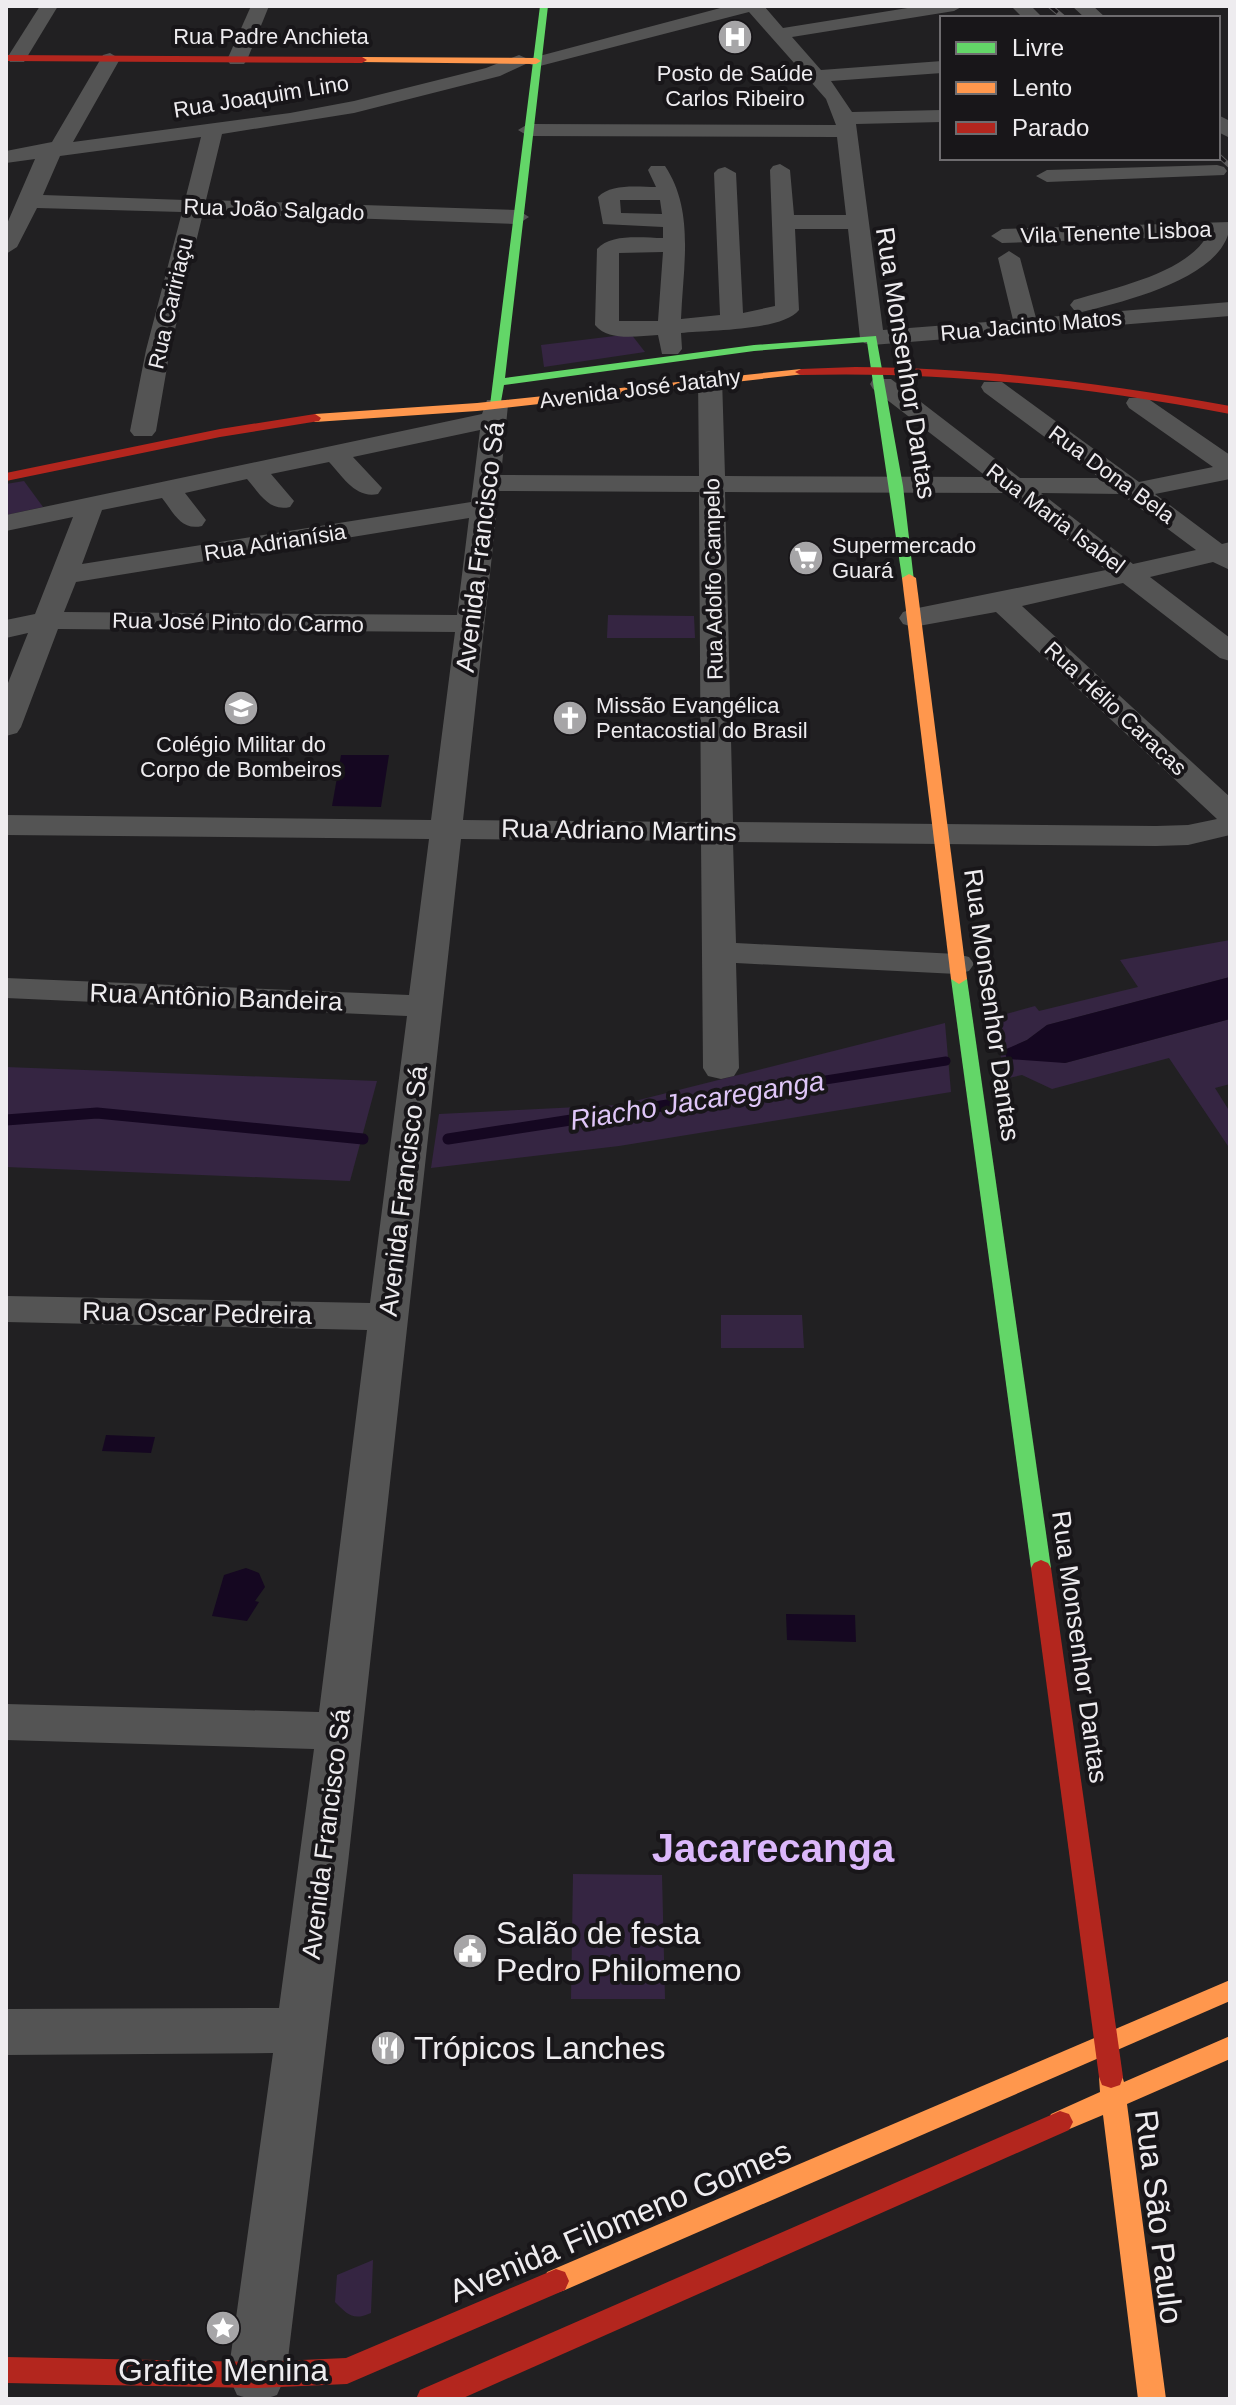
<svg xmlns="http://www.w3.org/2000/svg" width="1236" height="2405" font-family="Helvetica,sans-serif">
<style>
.green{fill:#352542}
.water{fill:#150721}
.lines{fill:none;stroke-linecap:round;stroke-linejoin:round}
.stream-far1{stroke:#150721;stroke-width:9}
.stream{stroke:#150721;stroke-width:11}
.street{fill:#545454;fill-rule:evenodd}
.fast{fill:#63d668;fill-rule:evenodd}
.slow{fill:#ff974d;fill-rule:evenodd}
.jam{fill:#b3261e;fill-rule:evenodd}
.rail-casing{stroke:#5b5a5b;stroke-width:5}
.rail{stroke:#181619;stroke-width:3;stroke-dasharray:10;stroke-linecap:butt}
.labels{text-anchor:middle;stroke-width:8;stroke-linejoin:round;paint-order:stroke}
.far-street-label{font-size:22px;fill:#eeecef;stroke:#181619}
.far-poi-label{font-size:22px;fill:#eeecef;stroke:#181619}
.street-label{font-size:26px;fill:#eeecef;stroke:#181619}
.water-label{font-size:28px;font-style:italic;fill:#dfc6f8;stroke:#181619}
.near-poi-label{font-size:32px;fill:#eeecef;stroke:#181619;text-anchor:start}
.near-street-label{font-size:32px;fill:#eeecef;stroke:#181619}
.near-district-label{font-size:40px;font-weight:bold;fill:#dbb7fb;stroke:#181619}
</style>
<rect width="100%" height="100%" fill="#212022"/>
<g class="green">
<polygon points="631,334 645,352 544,367 541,345"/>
<polygon points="24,481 43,507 6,515 6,484"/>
<polygon points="608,615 694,616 695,638 607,638"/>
<polygon points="1230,940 1230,977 1047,1025 1027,1040 1004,1051 1065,1063 1230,1019 1230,1084 1215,1088 1230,1112 1230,1149 1169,1058 1052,1089 1022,1075 1004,1079 995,1017 1035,1006 1039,1011 1138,987 1120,960"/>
<polygon points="945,1023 951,1092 619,1146 431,1168 439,1114 619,1105"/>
<polygon points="6,1067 377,1081 350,1181 6,1167"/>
<polygon points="721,1315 802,1315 804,1348 721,1348"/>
<polygon points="573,1874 662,1875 665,1999 571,1999"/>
<path d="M373 2260 371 2313C353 2321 348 2315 335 2302L337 2275Z"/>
</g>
<g class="water">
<polygon points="341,755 389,755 381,807 332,806"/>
<polygon points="1230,977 1230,1019 1065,1063 1007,1059 1004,1050 1027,1040 1047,1025"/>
<polygon points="106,1435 155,1437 151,1453 102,1451"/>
<polygon points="246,1568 259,1573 265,1587 255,1601 259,1602 247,1621 212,1616 224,1575"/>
<polygon points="786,1614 855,1615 856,1642 787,1640"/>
</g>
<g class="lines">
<polyline class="stream-far1" points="661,1106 946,1061"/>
<g class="stream">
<polyline points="6,1120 97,1113 363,1139"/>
<polyline points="448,1139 674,1104"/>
</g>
<g class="street">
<polygon points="40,6 58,6 24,62 10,62 7,58"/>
<polygon points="251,6 269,6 247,60 244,64 230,64 227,60"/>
<path d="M728 6H764L783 28 920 6H963L954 11 792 37 821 70 942 61V73L831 81 852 112 942 110V122L856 124 883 330 1013 320 998 258 1009 251 1020 258 1036 318 1230 302V316L872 345 864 343 860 338 848 229H795L799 310C783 331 707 330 681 333L682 349 678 354H662L658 335C638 336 609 342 595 325L597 249C611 233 643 238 663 238V227L603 224 598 197C611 183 639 187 656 187L648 170 651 166H665C695 211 683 267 681 319L720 315 714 173 718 169 725 167 736 173 743 313 775 306 770 170 773 166 780 164 790 170 794 215H846L837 137 528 136 518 130 528 124 836 125 826 99 749 12 536 67 528 63 500 76 354 113 222 134 206 200 518 210 529 217 518 224 203 213 170 350 156 431 152 436H134L130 431 146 350 182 212 37 208 17 247 6 254V226L35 159 6 163V151L52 142 103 55 110 53 120 59 73 142 290 113 354 101 486 68 519 55 528 59ZM201 137 185 200 43 195 60 156ZM620 200H660L662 214 621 213ZM663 252 658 321H619V253Z"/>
<polygon points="1011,6 1031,6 1043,18 1023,18"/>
<polygon points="1072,6 1093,6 1106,18 1085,18"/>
<polygon points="1218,115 1230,121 1230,138 1218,132"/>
<polygon points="1217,165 1224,167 1227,171 1224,175 1047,182 1036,176 1047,170"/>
<path d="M1230 222C1230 277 1125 301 1082 312L1074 310 1070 305 1074 300C1113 288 1185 274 1207 236L1002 243 991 236 1002 229Z"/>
<path d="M710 371 719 373 722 378 725 476 987 477 873 389 870 384 873 379H891L1020 478H1100L984 392 981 387 984 382H1002L1139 482 1213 467 1129 408 1126 403 1129 398H1147L1230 455V479L1155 494 1222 544 1230 542V570L1213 562 1150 577 1230 638V661L1220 658 1123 583 1022 606 1230 797V835L1188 845 1156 846 733 842 736 943 957 954 969 957 974 964 969 971 957 974 736 963 739 1068 734 1076 721 1079 708 1076 703 1068 701 841 461 839 348 1863 286 2375 277 2395C263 2400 251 2400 237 2395L228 2375 273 2053 6 2055V2009L279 2008 314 1749 6 1740V1704L319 1712 367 1330 6 1322V1296L370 1303 407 1016 6 998V978L409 995 429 839 6 835V815L431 820 455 632 58 629 21 727 17 733 6 736V688L28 633 6 638V620L35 614 73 517 6 531V515L482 414 487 400H505L508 405 501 475 699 476 698 378 701 373ZM480 430 471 502 82 564 102 510 162 498C174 513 181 531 202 526L206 520 185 493 247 479C260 494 269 512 290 507L294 501 271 474 329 462C343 477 356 499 378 494L382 488 353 457ZM499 491 699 492 701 822 463 820ZM725 492 1007 493 1106 570 913 609 903 612 899 618 903 624 913 627 996 612 1217 819 1188 825 1156 826 733 822ZM1041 493 1121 494 1196 550 1133 564ZM469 518 457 615 64 612 76 582Z"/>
</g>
<g class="fast">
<polygon points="540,6 548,6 505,378 754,345 876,336 903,486 914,581 902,578 867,342 754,351 504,385 500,407 490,405"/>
<polygon points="959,974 967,979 1051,1568 1048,1573 1041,1576 1034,1573 1031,1568 951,979"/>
</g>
<g class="slow">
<polygon points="362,57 536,58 541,61 536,64 359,62"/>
<polygon points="801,369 805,370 805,374 477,411 315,422 309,418 315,414 477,403"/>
<polygon points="909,574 916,578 967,979 959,984 951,979 902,578"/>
<polygon points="1230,1980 1230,2001 565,2290 556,2293 547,2290 543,2281 547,2272"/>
<polygon points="1230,2036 1230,2059 1127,2104 1166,2399 1138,2399 1103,2115 1060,2133 1051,2130 1047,2122 1051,2114 1100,2092 1099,2077 1102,2069 1111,2066 1120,2069 1124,2082"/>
</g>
<g class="jam">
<polygon points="6,55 362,57 367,60 362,63 6,61"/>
<path d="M855 367C982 368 1106 383 1230 406V414C1087 387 946 371 801 375L795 372 801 369Z"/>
<polygon points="315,414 321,418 319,421 220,437 6,481 6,473 220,429"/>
<polygon points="1041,1560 1048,1563 1051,1568 1123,2077 1120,2085 1111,2088 1102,2085 1099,2077 1031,1568 1034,1563"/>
<polygon points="1060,2111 1069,2114 1073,2122 1069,2130 461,2399 416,2399 420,2390"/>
<polygon points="556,2269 565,2272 569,2281 565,2290 347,2384 257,2388 6,2383 6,2357 257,2362 346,2358"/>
</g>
<g class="rail-casing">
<g id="rail">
<polyline points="1050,6 1064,18"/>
<polyline points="1218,155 1230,166"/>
</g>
</g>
<use href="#rail" class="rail"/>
</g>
<defs>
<g id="hospital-disc" transform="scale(1.8)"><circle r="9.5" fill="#a6a5a7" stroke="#181619"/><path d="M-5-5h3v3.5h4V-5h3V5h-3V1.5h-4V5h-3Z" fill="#fff"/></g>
<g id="supermarket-disc" transform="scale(1.8)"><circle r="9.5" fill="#a6a5a7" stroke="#181619"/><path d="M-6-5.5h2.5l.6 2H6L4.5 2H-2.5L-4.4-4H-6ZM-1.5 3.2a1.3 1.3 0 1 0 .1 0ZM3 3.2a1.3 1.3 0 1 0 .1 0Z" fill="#fff"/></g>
<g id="school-disc" transform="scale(1.8)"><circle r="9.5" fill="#a6a5a7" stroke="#181619"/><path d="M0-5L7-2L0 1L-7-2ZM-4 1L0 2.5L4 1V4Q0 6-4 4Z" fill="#fff"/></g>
<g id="church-disc" transform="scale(1.8)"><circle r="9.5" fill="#a6a5a7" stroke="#181619"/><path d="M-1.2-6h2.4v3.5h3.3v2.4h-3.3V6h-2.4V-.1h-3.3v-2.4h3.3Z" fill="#fff"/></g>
<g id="civic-disc" transform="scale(1.8)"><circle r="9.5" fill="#a6a5a7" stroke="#181619"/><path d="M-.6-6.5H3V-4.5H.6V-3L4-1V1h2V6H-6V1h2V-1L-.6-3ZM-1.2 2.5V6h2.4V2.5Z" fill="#fff"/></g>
<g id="restaurant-disc" transform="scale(1.8)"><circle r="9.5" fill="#a6a5a7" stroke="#181619"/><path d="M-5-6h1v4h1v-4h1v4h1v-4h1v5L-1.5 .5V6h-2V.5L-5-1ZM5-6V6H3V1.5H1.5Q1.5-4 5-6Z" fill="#fff"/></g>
<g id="sight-disc" transform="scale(1.8)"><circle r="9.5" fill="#a6a5a7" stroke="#181619"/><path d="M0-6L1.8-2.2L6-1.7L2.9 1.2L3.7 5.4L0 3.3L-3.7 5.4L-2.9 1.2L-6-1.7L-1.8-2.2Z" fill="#fff"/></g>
</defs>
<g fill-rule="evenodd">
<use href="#hospital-disc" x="735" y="37"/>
<use href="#supermarket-disc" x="806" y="558"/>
<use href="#school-disc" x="241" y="708"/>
<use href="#church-disc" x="570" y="718"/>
<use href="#civic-disc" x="470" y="1951"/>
<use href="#restaurant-disc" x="388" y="2048"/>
<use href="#sight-disc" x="223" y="2328"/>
</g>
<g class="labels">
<g class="far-street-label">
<text x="271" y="44">Rua Padre Anchieta</text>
<text transform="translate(261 96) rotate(-9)" y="8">Rua Joaquim Lino</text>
<text transform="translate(274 209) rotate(2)" y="8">Rua João Salgado</text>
<text transform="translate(1116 232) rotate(-2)" y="8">Vila Tenente Lisboa</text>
<text transform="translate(170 303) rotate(-77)" y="8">Rua Caririaçu</text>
<text transform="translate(1031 325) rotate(-5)" y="8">Rua Jacinto Matos</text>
<text transform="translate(640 388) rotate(-7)" y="8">Avenida José Jatahy</text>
<text transform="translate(1112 474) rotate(36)" y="8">Rua Dona Bela</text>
<text transform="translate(1056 518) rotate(37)" y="8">Rua Maria Isabel</text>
<text transform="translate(275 542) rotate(-9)" y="8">Rua Adrianísia</text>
<text transform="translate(713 579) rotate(-91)" y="8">Rua Adolfo Campelo</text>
<text transform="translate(238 622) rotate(1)" y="8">Rua José Pinto do Carmo</text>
<text transform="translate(1116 708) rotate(43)" y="8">Rua Hélio Caracas</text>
</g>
<g class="far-poi-label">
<text x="735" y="81">Posto de Saúde<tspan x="735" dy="25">Carlos Ribeiro</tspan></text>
<text x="832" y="553" text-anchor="start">Supermercado<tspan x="832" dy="25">Guará</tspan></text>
<text x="596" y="713" text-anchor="start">Missão Evangélica<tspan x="596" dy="25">Pentacostial do Brasil</tspan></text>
<text x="241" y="752">Colégio Militar do<tspan x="241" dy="25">Corpo de Bombeiros</tspan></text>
</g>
<g class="street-label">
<text transform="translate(906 363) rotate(81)" y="9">Rua Monsenhor Dantas</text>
<text transform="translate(480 547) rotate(-83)" y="9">Avenida Francisco Sá</text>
<text transform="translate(619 830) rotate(1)" y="9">Rua Adriano Martins</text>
<text transform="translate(216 997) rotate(2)" y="9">Rua Antônio Bandeira</text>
<text transform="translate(992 1005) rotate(82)" y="9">Rua Monsenhor Dantas</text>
<text transform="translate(403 1191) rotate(-83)" y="9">Avenida Francisco Sá</text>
<text transform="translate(197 1313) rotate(1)" y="9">Rua Oscar Pedreira</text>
<text transform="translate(1080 1647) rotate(82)" y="9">Rua Monsenhor Dantas</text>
<text transform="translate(326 1834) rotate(-83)" y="9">Avenida Francisco Sá</text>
</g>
<g class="water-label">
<text transform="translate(697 1100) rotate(-9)" y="10">Riacho Jacareganga</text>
</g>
<g class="near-poi-label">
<text x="496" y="1944">Salão de festa<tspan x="496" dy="37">Pedro Philomeno</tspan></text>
<text x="414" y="2059">Trópicos Lanches</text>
<text x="223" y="2381" text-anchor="middle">Grafite Menina</text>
</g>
<g class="near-street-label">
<text transform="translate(1159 2217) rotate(83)" y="11">Rua São Paulo</text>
<text transform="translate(620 2221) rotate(-23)" y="11">Avenida Filomeno Gomes</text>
</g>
<g class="near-district-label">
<text x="773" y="1862">Jacarecanga</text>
</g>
</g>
<rect width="1236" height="2405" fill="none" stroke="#eeecef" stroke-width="16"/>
<rect x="940" y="16" width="280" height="144" fill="#181619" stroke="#6e6c6f" stroke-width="2"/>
<rect x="956" y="42" width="40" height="12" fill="#63d668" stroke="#6e6c6f" stroke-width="2"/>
<text x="1012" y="56" font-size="24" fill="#eeecef">Livre</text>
<rect x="956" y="82" width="40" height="12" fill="#ff974d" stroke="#6e6c6f" stroke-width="2"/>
<text x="1012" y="96" font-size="24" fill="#eeecef">Lento</text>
<rect x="956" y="122" width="40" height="12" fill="#b3261e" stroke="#6e6c6f" stroke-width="2"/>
<text x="1012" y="136" font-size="24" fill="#eeecef">Parado</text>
</svg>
